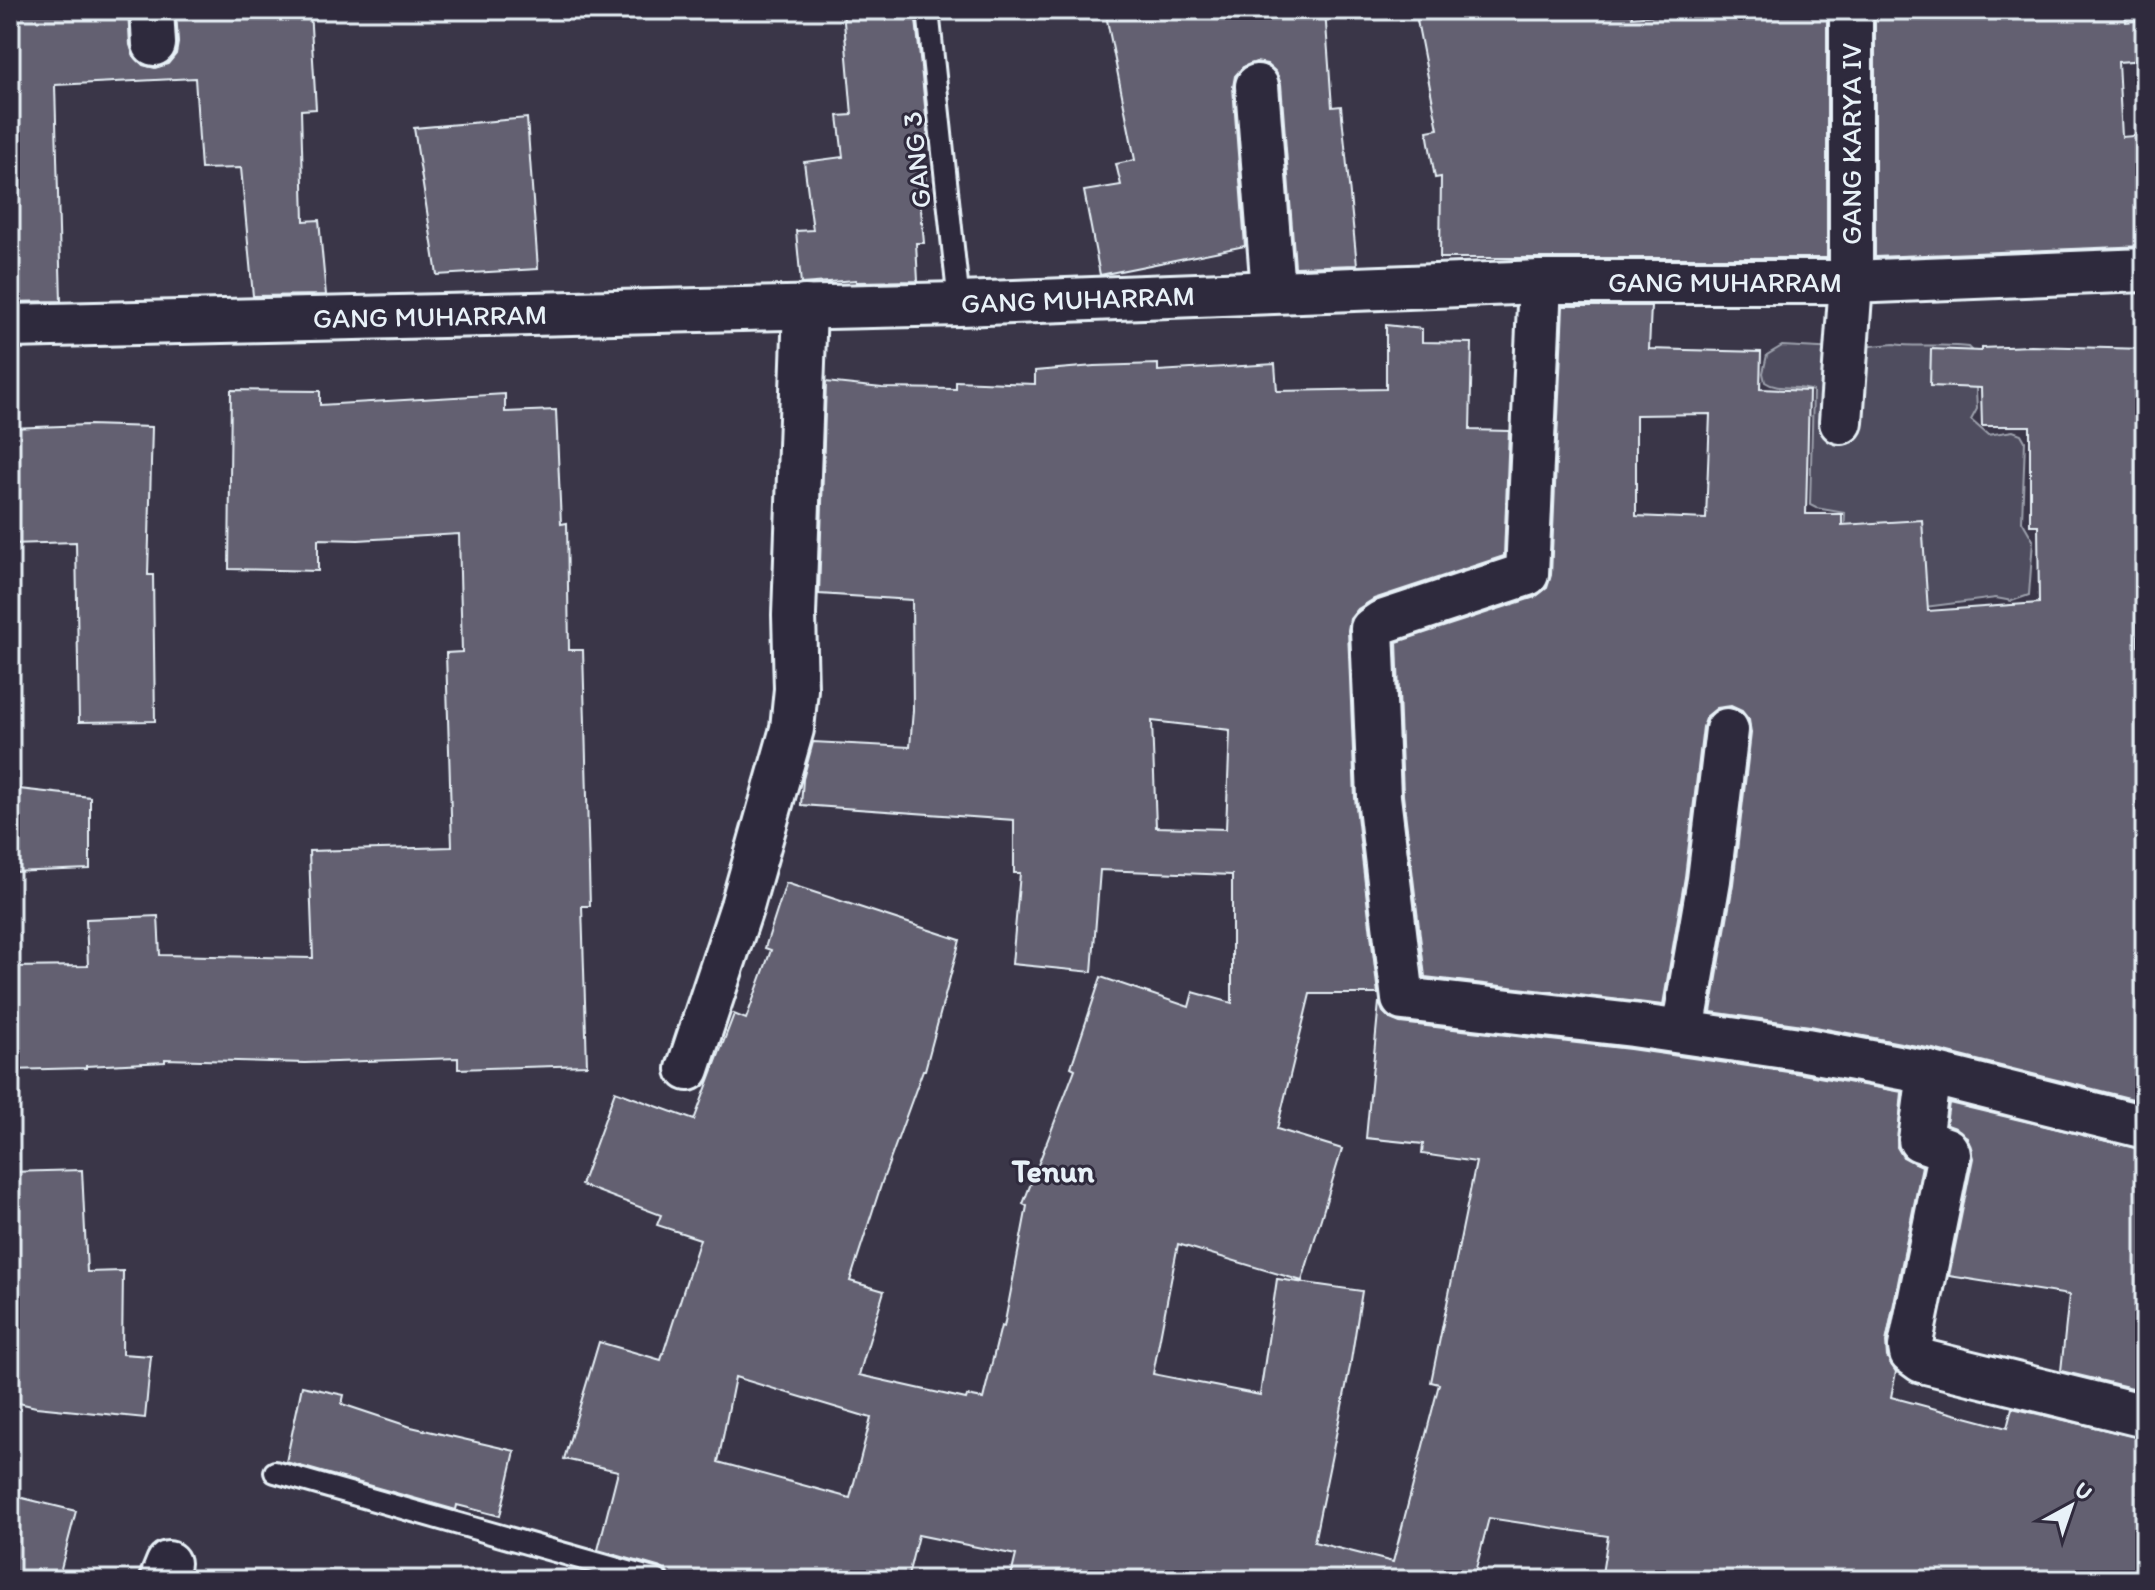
<svg xmlns="http://www.w3.org/2000/svg" width="2155" height="1590" font-family="Itim,sans-serif">
<style>
.green{fill:#504e5f;stroke:#9ca0ac;stroke-width:2}
.building{fill:#636171;stroke:#e8f1f8;stroke-width:2;fill-rule:evenodd}
.lines{fill:none;stroke-linecap:round;stroke-linejoin:round}
.lane-casing{stroke:#e8f1f8;stroke-width:26}
.street-casing{stroke:#e8f1f8;stroke-width:48}
.lane{stroke:#2f2a3d;stroke-width:20}
.street{stroke:#2f2a3d;stroke-width:42}
.labels{text-anchor:middle;stroke-width:6;stroke-linejoin:round;paint-order:stroke}
.street-label{font-size:28px;fill:#e8f1f8;stroke:#2f2a3d}
.quarter-label{font-size:32px;font-weight:bold;fill:#e8f1f8;stroke:#2f2a3d}
</style>
<rect width="100%" height="100%" fill="#3a3648"/>
<filter id="ink" filterUnits="userSpaceOnUse"><feTurbulence type="fractalNoise" baseFrequency=".0125" numOctaves="2"/><feDisplacementMap in="SourceGraphic" scale="16" xChannelSelector="R" yChannelSelector="G"/><feConvolveMatrix kernelMatrix="1 2 1 2 8 2 1 2 1" color-interpolation-filters="sRGB"/></filter>
<g filter="url(#ink)">
<path class="green" d="M1894 344C1919 348 1944 343 1968 347L1974 353 1977 409 1971 420 1988 435 2013 431 2021 434 2025 441 2022 521 2033 540 2029 595 2012 601 1996 598 1917 608 1844 536 1845 513 1816 508 1810 505 1813 391C1798 384 1779 392 1765 382L1763 373 1767 355 1782 346 1838 349Z"/>
<g class="building">
<polygon points="10,10 128,10 130,45 134,56 143,65 155,68 168,64 176,54 178,43 176,10 310,10 316,109 301,110 304,221 319,220 326,295 253,296 241,168 201,169 195,78 55,85 61,301 10,302"/>
<polygon points="843,10 915,10 929,144 921,145 928,197 920,198 924,243 916,243 918,281 856,282 856,280 801,284 796,231 813,230 804,162 843,157 838,116 852,115"/>
<polygon points="1105,10 1325,10 1332,107 1341,106 1357,265 1295,267 1281,84 1276,72 1267,64 1256,62 1243,67 1235,76 1233,87 1245,246 1100,275 1084,191 1121,185 1116,164 1135,160"/>
<polygon points="1415,10 1631,10 1632,17 1701,11 1702,14 1744,10 1827,10 1827,258 1440,258 1441,177 1435,178 1427,131 1438,129"/>
<polygon points="1875,10 2125,10 2126,22 2145,20 2145,60 2118,62 2122,137 2145,135 2145,246 1875,257"/>
<polygon points="527,118 538,269 437,275 414,128"/>
<path d="M1563 306H1651L1649 349 1761 352 1760 389 1809 391 1806 514H1842V525L1922 520 1928 611 2039 603 2038 525H2030V426H1982L1981 388 1930 386 1931 349 1981 351V348L2031 346 2145 349V525L2135 526 2138 646 2145 645V1102L1933 1049 1810 1026 1711 1012 1733 884 1751 733 1749 720 1742 711 1731 706 1717 708 1707 716 1703 727 1685 877 1663 1005 1425 977 1403 795 1397 642 1535 597 1547 588 1551 575ZM1710 414 1706 519 1636 516V415Z"/>
<path d="M1386 325 1422 329V342L1472 343 1470 430 1509 431 1504 556 1374 599 1358 609 1350 619 1348 630 1355 798 1378 994H1310L1277 1129 1342 1149 1302 1281 1178 1244 1153 1374 1260 1395 1277 1279 1362 1291 1350 1367 1314 1542 1393 1562 1439 1384 1431 1382 1476 1162 1422 1154 1423 1144 1366 1138 1379 1002 1383 1012 1390 1019 1400 1023 1630 1049 1802 1074 1902 1092 1897 1147 1903 1157 1922 1166 1886 1342 1887 1357 1896 1372 1891 1397 2007 1428 2012 1408 2145 1439V1580H1601L1608 1536 1489 1518 1473 1580H1010L1016 1555 918 1535 907 1580H670L667 1572 661 1568 598 1550 618 1471 564 1459 599 1342 661 1360 700 1239 657 1225 661 1215 581 1185 615 1091 694 1120 734 1014 746 1019 771 950 765 948 786 883 960 940 925 1070H923L882 1182 850 1281 884 1291 859 1375 966 1399 967 1396 983 1399 1001 1326 1004 1327 1027 1206 1023 1204 1075 1069 1071 1067 1101 977 1189 1007 1193 992 1232 1003V875L1100 870 1092 972 1012 964 1020 873H1014V820L801 805 803 779 813 742 910 747 913 710 912 600 819 594 826 382 882 388 956 389V381L1035 384V371L1094 366 1158 364V371L1275 364 1277 391 1386 389ZM1152 721 1230 730 1226 829 1156 827ZM735 1377 871 1418 850 1498 718 1462Z"/>
<polygon points="231,390 320,391 320,405 505,394 505,412 556,410 561,524 567,523 569,650 583,650 590,906 582,906 587,1065 458,1069 458,1058 305,1063 165,1059 165,1062 86,1066 86,1068 10,1070 10,967 88,966 86,919 158,916 160,955 313,958 309,851 452,847 446,653 462,652 459,534 358,540 318,539 318,571 229,569"/>
<polygon points="88,425 152,427 148,575 153,575 155,721 79,722 76,542 10,544 10,428"/>
<polygon points="10,788 90,797 90,869 10,872"/>
<polygon points="1949,1103 2145,1150 2145,1391 2061,1371 2069,1295 1949,1276 1973,1158 1967,1137 1946,1124"/>
<polygon points="82,1170 87,1272 123,1271 122,1354 151,1356 145,1418 36,1407 10,1401 10,1172"/>
<polygon points="302,1386 344,1395 342,1404 411,1427 515,1451 500,1516 457,1505 456,1510 286,1462"/>
<polygon points="10,1495 76,1511 58,1580 10,1580"/>
</g>
<g class="lines">
<g class="lane-casing">
<g id="lane">
<polyline points="928,10 959,304"/>
<polyline points="275,1472 657,1580"/>
</g>
</g>
<g class="street-casing">
<g id="street">
<polyline points="152,10 154,44"/>
<polyline points="1257,86 1273,291"/>
<polyline points="1540,282 1527,574 1382,622 1372,629 1379,797 1403,999 1633,1025 1806,1050 1929,1073 2145,1127"/>
<polyline points="10,326 959,304 1540,282 1851,282 2145,270"/>
<polyline points="1841,422 1851,282 1851,10"/>
<polyline points="1683,1031 1709,880 1727,730"/>
<polyline points="688,1069 742,906 792,729 796,689 794,615 805,307"/>
<polyline points="1929,1073 1920,1140 1946,1149 1949,1154 1910,1347 1911,1353 1922,1361 2145,1416"/>
<polyline points="161,1580 168,1563"/>
</g>
</g>
<use href="#lane" class="lane"/>
<use href="#street" class="street"/>
</g>
</g>
<g class="labels">
<g class="street-label">
<text transform="translate(1851 144) rotate(-90)" y="10">GANG KARYA IV</text>
<text transform="translate(916 160) rotate(-96)" y="10">GANG 3</text>
<text x="1725" y="292">GANG MUHARRAM</text>
<text transform="translate(1078 299) rotate(-2)" y="10">GANG MUHARRAM</text>
<text transform="translate(430 316) rotate(-1)" y="10">GANG MUHARRAM</text>
</g>
<g class="quarter-label">
<text x="1053" y="1182">Tenun</text>
</g>
</g>
<rect width="2155" height="1590" fill="none" stroke="#2f2a3d" stroke-width="40"/>
<rect x="20" y="20" width="2115" height="1550" fill="none" stroke="#e8f1f8" stroke-width="3" filter="url(#ink)"/>
<g transform="translate(2071 1506) rotate(40)" stroke="#2f2a3d" stroke-width="6" paint-order="stroke">
<path d="M0-6L14 30L0 20L-14 30Z" fill="#e8f1f8"/>
<text y="-12" font-size="22" font-weight="bold" text-anchor="middle" fill="#e8f1f8">U</text>
</g>
</svg>
